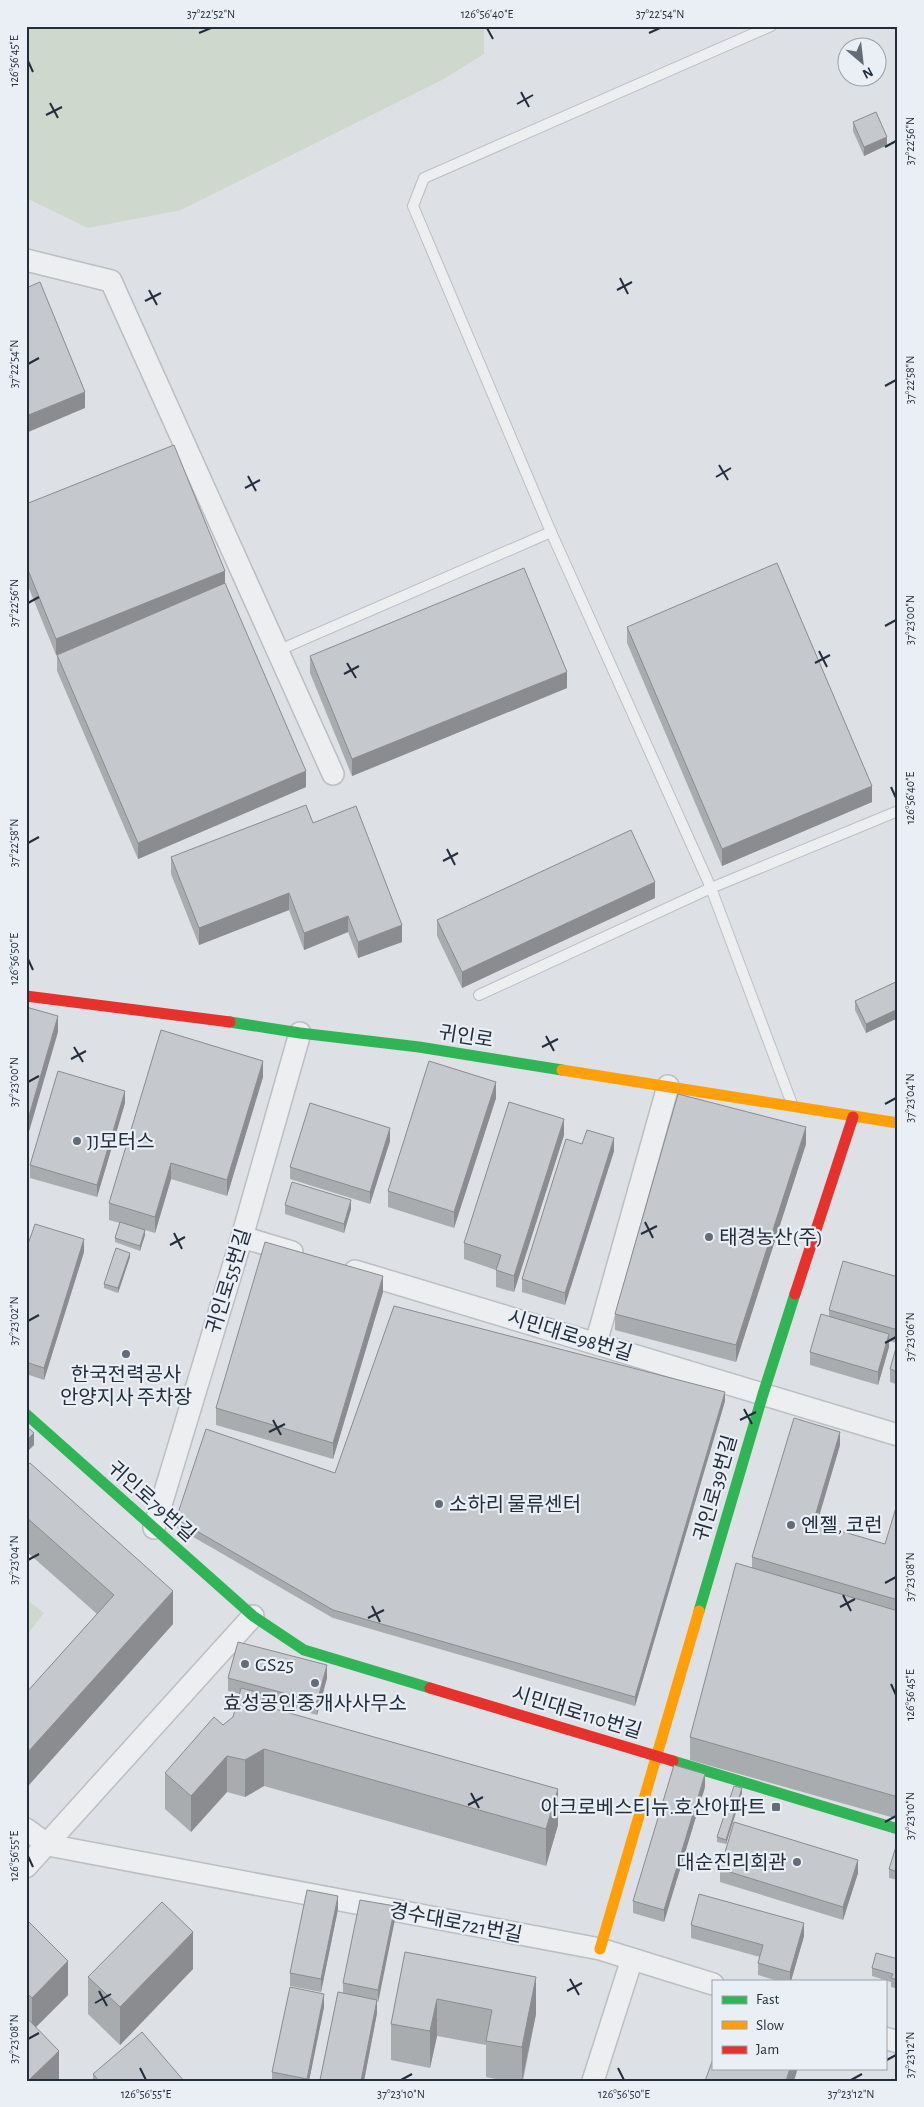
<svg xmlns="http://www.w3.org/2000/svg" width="924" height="2107" font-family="'Alegreya Sans','Noto Sans KR',sans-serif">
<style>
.green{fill:#ced8cd}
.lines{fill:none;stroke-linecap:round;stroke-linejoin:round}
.lane-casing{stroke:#bbbec2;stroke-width:12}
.street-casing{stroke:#bbbec2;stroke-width:24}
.lane{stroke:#edeef0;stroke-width:10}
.street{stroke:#edeef0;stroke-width:21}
.fast{stroke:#30b455;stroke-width:11}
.slow{stroke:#ff9f0a;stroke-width:11}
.jam{stroke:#e5322d;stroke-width:11}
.wall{fill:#a9acaf}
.shaded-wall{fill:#8a8c8f}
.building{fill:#c5c8cc;stroke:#8a8c8f}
.ticks{fill:none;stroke:#232e3d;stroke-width:2}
.poi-dot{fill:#646c77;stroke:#e9eff4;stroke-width:2}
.labels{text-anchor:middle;stroke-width:4.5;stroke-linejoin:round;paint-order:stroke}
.street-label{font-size:20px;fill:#232e3d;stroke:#e9eff4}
.poi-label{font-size:20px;fill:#232e3d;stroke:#e9eff4;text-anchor:start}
.neatline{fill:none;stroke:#232e3d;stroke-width:2}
.ticks-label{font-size:12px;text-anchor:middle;fill:#232e3d}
</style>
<rect width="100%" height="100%" fill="#dde0e4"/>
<g class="green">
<polygon points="26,26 484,26 484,54 442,80 181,210 88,228 26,198"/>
<polygon points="26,1599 44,1613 26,1636"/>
</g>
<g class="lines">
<g class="lane-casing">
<g id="lane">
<polyline points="771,26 424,178 413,206 551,532 711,888 792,1104"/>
<polyline points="277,651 551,532"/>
<polyline points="479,995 711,888 898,811"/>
</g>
</g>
<g class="street-casing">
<g id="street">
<polyline points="26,260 111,281 333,774"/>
<polyline points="242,1237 292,1252"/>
<polyline points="355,1271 898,1435"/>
<polyline points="596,1343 668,1086"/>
<polyline points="154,1528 242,1237 300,1033"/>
<polyline points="26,1829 48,1845 600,1949 713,1984"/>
<polyline points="26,1867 253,1616"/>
<polyline points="885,2038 898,2042"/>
<polyline points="593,2081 632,1959"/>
</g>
</g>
<use href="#lane" class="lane"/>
<use href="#street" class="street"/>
<g class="fast">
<polyline points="230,1022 300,1033 419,1047 562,1070"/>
<polyline points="26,1414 253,1616 304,1650 430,1688"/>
<polyline points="699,1611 763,1394 795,1294"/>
<polyline points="673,1761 898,1829"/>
</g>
<g class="slow">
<polyline points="562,1070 898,1123"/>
<polyline points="600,1949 699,1611"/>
</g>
<g class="jam">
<polyline points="26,996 230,1022"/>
<polyline points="795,1294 853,1117"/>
<polyline points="430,1688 673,1761"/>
</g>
</g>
<g class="wall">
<polygon points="898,38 898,54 896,52 896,39"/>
<polygon points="853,122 887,145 864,156 853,131"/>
<polygon points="26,504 225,583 306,787 138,859 57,671 57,655 56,655 26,581"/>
<polygon points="627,627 872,802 722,866 627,643"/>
<polygon points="310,656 567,688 352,776 310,673"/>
<polygon points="313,823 402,942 358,958 348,932 304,950 289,910 199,945 171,874 171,857"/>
<polygon points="655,898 462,988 437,936 437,920"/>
<polygon points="898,981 898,1018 866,1033 855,1010 855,1001"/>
<polygon points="263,1077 227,1196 171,1179 155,1233 145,1230 145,1235 140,1251 115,1242 115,1238 120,1223 109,1220 109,1203"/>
<polygon points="496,1098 454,1228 388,1207 388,1191"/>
<polygon points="125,1103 97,1197 30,1178 30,1165"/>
<polygon points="564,1135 514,1292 496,1287 496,1270 464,1259 464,1243"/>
<polygon points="390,1141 370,1204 290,1179 290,1167"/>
<polygon points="582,1144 614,1151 565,1305 522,1292 522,1279"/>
<polygon points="806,1144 736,1362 615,1330 615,1314"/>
<polygon points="285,1205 351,1209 344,1233 285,1214"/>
<polygon points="26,1250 84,1252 44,1380 26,1374"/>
<polygon points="130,1257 118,1293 104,1288 104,1284"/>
<polygon points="898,1277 898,1385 890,1382 890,1369 897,1343 889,1341 889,1347 878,1385 810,1365 810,1352 829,1316 829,1310"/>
<polygon points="383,1292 333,1459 216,1425 216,1408"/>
<polygon points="725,1401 635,1706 333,1618 176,1527 176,1519 335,1473"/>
<polygon points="840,1445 817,1524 885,1544 898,1501 898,1819 690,1760 690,1737 752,1568 752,1557"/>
<polygon points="26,1467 173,1624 28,1786 26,1785 26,1693 97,1614 26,1551"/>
<polygon points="228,1678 327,1678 317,1715 264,1700 264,1706 558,1825 546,1866 264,1786 245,1797 227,1792 191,1832 165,1809 165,1773 233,1717 240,1694 228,1691"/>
<polygon points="705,1787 664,1922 633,1913 633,1901"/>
<polygon points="742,1793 726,1844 717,1842 717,1837"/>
<polygon points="898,1840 898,1880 889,1878 889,1869"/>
<polygon points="720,1869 858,1873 843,1920 720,1882"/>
<polygon points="338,1909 321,1992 290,1986 290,1973"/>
<polygon points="26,1919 68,1995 36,2027 59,2081 26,2081"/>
<polygon points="395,1919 377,2003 377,2013 364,2081 320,2081 338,1992 343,1993 343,1983"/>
<polygon points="691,1925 804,1936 791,1981 778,1981 758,1975 758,1963 760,1957 691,1938"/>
<polygon points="405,1952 536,2014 523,2081 506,2081 486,2077 486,2045 437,2036 430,2068 391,2060 391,2024"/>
<polygon points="898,1959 898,1989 891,1987 891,1982 872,1976 872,1968"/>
<polygon points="193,1969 120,2045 88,2014 88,1977"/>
<polygon points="324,2007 309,2081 272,2081 272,2072"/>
<polygon points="93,2074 184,2081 93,2081"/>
</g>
<g class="shaded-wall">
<polygon points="887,137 887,145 864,156 864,147"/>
<polygon points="85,392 85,408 26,433 26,416"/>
<polygon points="225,571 225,587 56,655 56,639"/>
<polygon points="567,672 567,688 352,776 352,759"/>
<polygon points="306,771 306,787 138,859 138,843"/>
<polygon points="872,786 872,802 722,866 722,849"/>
<polygon points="655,882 655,898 462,988 462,972"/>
<polygon points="289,893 289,910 199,945 199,928"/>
<polygon points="348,916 348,932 304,950 304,933"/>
<polygon points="402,925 402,942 358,958 358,942"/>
<polygon points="898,1009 898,1018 866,1033 866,1024"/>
<polygon points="58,1016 58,1032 26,1142 26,1126"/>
<polygon points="263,1061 263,1077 227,1196 227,1180"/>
<polygon points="496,1082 496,1098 454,1228 454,1212"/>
<polygon points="125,1091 125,1103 97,1197 97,1185"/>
<polygon points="564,1119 564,1135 514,1292 514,1276"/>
<polygon points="806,1127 806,1144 736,1362 736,1345"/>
<polygon points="390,1128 390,1141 370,1204 370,1192"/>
<polygon points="614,1138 614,1151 565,1305 565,1293"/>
<polygon points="171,1163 171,1179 155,1233 155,1217"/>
<polygon points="351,1200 351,1209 344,1233 344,1224"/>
<polygon points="145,1230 145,1235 140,1251 140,1246"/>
<polygon points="84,1239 84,1252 44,1380 44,1368"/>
<polygon points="130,1253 130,1257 118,1293 118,1288"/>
<polygon points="383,1276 383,1292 333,1459 333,1443"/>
<polygon points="889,1334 889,1347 878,1385 878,1372"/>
<polygon points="725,1392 725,1401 635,1706 635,1697"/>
<polygon points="840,1432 840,1445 813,1536 813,1523"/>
<polygon points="34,1433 34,1445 26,1453 26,1441"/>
<polygon points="173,1591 173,1624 28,1786 28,1752"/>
<polygon points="327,1665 327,1678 317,1715 317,1702"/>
<polygon points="264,1694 264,1730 261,1705"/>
<polygon points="264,1749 264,1786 245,1797 245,1760"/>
<polygon points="227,1756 227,1792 191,1832 191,1796"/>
<polygon points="705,1774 705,1787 664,1922 664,1910"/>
<polygon points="742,1788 742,1793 726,1844 726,1840"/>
<polygon points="558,1789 558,1825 546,1866 546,1829"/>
<polygon points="858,1860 858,1873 843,1920 843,1907"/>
<polygon points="338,1896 338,1909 321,1992 321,1979"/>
<polygon points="395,1906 395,1919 378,2003 378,1990"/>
<polygon points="804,1923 804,1936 791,1981 790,1981 790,1972"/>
<polygon points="193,1932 193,1969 120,2045 120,2007"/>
<polygon points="68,1961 68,1995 32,2031 32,1998"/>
<polygon points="536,1977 536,2014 522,2081 522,2047"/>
<polygon points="324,1994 324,2007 309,2081 307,2081"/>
<polygon points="437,1999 437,2036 430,2068 430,2031"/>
<polygon points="377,2000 377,2013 364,2081 361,2081"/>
<polygon points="59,2051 59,2081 28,2081"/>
<polygon points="790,2068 798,2068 794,2081 786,2081"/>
</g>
<g class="building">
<polygon points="876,112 887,137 864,147 853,122"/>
<polygon points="40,282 85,392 26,416 26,288"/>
<polygon points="174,445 225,571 56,639 26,565 26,504"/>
<polygon points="777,563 872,786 722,849 627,627"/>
<polygon points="524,568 567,672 352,759 310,656"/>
<polygon points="225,583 306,771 138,843 57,655"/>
<polygon points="306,805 313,823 356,806 402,925 358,942 348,916 304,933 289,893 199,928 171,857"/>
<polygon points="631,830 655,882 462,972 437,920"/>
<polygon points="898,981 898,1009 866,1024 855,1001"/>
<polygon points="26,1007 58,1016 26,1126"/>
<polygon points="161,1030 263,1061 227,1180 171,1163 155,1217 109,1203"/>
<polygon points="429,1061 496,1082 454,1212 388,1191"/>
<polygon points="58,1071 125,1091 97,1185 30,1165"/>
<polygon points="678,1094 806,1127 736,1345 615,1314"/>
<polygon points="509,1102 564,1119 514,1276 496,1270 501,1255 464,1243"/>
<polygon points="310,1103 390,1128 370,1192 290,1167"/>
<polygon points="587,1130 614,1138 565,1293 522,1279 566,1139 582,1144"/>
<polygon points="292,1182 351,1200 344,1224 285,1205"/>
<polygon points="120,1222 145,1230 140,1246 115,1238"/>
<polygon points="35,1224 84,1239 44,1368 26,1362 26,1250"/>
<polygon points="265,1242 383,1276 333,1443 216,1408"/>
<polygon points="116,1248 130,1253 118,1288 104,1284"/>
<polygon points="843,1261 898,1277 898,1330 829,1310"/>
<polygon points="394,1306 725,1392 635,1697 333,1610 176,1519 206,1429 335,1473"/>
<polygon points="821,1314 889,1334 878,1372 810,1352"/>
<polygon points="898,1341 898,1372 890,1369"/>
<polygon points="794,1418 840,1432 813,1523 885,1544 898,1501 898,1600 752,1557"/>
<polygon points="26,1426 34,1433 26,1441"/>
<polygon points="30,1463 173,1591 28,1752 26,1751 26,1693 114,1595 26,1517 26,1467"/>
<polygon points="736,1563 898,1611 898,1797 690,1737"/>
<polygon points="238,1642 327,1665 317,1702 228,1678"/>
<polygon points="241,1688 264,1694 261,1705 558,1789 546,1829 264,1749 245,1760 227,1756 191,1796 165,1773 214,1717 223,1725 233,1717"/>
<polygon points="674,1765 705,1774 664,1910 633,1901"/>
<polygon points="734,1786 742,1788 726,1840 717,1837"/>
<polygon points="734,1822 858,1860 843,1907 720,1869"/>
<polygon points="898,1840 898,1872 889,1869"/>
<polygon points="307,1890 338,1896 321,1979 290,1973"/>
<polygon points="699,1894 804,1923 790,1972 758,1963 763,1945 691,1925"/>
<polygon points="360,1900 395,1906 378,1990 343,1983"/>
<polygon points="162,1902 193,1932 120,2007 88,1977"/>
<polygon points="26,1919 68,1961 32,1998 26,1992"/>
<polygon points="405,1952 536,1977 522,2047 486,2041 492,2010 437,1999 430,2031 391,2024"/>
<polygon points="876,1953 898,1959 898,1980 891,1978 893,1974 872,1968"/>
<polygon points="290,1987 324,1994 307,2079 272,2072"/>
<polygon points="338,1992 377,2000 361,2081 324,2081 320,2080"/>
<polygon points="26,2017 59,2051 28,2081 26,2081"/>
<polygon points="142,2032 184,2081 99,2081 93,2074"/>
<polygon points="713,2059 713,2068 790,2068 786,2081 705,2081"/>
</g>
<path class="ticks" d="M487 28 493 39M199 33 211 28M649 33 660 28M28 61 33 72M521 92 529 107M50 103 58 118M517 104 533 95M46 115 62 107M885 147 896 141M620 278 628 294M149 290 157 305M617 290 632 282M145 301 161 293M28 364 39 358M885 386 896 380M719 465 728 480M248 476 256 491M716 477 731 468M245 488 260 480M28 603 39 597M885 626 896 620M819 651 827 667M347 663 356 678M815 663 830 655M344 674 359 666M891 787 896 798M28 843 39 837M447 849 455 865M443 861 458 853M28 959 33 970M546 1036 554 1051M74 1047 83 1062M542 1047 558 1039M71 1059 86 1051M28 1082 39 1076M885 1104 896 1098M645 1222 653 1238M174 1233 182 1249M641 1234 657 1226M170 1245 185 1237M28 1321 39 1315M885 1343 896 1337M744 1409 752 1424M273 1420 281 1435M740 1420 756 1412M269 1432 285 1424M28 1560 39 1554M885 1583 896 1577M843 1595 851 1611M372 1606 380 1622M840 1607 855 1599M368 1618 384 1610M891 1684 896 1695M471 1793 479 1808M468 1805 483 1797M885 1822 896 1816M28 1856 33 1867M570 1979 579 1995M99 1991 107 2006M567 1991 582 1983M95 2003 111 1994M28 2039 39 2033M885 2061 896 2055M140 2068 146 2080M618 2068 624 2080M401 2080 412 2074M851 2080 862 2074"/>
<g class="poi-dot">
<circle cx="77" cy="1141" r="5"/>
<circle cx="709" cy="1237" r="5"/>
<circle cx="126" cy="1354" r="5"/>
<circle cx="439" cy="1504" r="5"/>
<circle cx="791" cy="1525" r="5"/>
<circle cx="245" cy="1664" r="5"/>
<circle cx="315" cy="1683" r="5"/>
<rect x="771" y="1802" width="10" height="10" rx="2.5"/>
<circle cx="797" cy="1862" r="5"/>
</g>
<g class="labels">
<g class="street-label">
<text transform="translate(466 1036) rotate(9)" y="7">귀인로</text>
<text transform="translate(228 1281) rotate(-73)" y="7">귀인로55번길</text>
<text transform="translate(570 1335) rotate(17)" y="7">시민대로98번길</text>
<text transform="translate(715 1488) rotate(-74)" y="7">귀인로39번길</text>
<text transform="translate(152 1501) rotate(42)" y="7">귀인로79번길</text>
<text transform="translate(577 1712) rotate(17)" y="7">시민대로110번길</text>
<text transform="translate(456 1922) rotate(11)" y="7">경수대로721번길</text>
</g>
<g class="poi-label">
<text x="87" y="1148">JJ모터스</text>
<text x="719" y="1244">태경농산(주)</text>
<text x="126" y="1381" text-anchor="middle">한국전력공사<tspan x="126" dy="23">안양지사 주차장</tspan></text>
<text x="449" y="1511">소하리 물류센터</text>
<text x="801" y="1532">엔젤, 코런</text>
<text x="255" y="1671">GS25</text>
<text x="315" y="1710" text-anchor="middle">효성공인중개사사무소</text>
<text x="766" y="1814" text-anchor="end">아크로베스티뉴.호산아파트</text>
<text x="787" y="1869" text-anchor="end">대순진리회관</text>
</g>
</g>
<rect width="924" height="2107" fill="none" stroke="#e9eff4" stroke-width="55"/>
<rect x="712" y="1980" width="175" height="90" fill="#e9eff4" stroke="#9aa2ab"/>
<rect x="722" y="1996" width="25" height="8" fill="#30b455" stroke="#9aa2ab"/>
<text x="756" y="2004" font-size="15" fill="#232e3d">Fast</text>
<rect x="722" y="2021" width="25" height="8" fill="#ff9f0a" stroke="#9aa2ab"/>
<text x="756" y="2030" font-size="15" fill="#232e3d">Slow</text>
<rect x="722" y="2046" width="25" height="8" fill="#e5322d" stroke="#9aa2ab"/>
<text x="756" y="2054" font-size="15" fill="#232e3d">Jam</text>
<g transform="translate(862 62) rotate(152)"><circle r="24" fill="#e9eff4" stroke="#9aa2ab"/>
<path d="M0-4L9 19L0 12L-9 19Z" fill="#646c77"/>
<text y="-8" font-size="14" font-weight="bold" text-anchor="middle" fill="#232e3d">N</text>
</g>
<rect x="28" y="28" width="868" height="2052" class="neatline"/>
<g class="ticks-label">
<text x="211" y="18">37°22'52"N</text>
<text x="487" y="18">126°56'40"E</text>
<text x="660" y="18">37°22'54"N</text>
<text transform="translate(14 61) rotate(-90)" y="4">126°56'45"E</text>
<text transform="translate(910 141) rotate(-90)" y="4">37°22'56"N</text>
<text transform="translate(14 364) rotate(-90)" y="4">37°22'54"N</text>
<text transform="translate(910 380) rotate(-90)" y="4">37°22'58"N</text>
<text transform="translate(14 603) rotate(-90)" y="4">37°22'56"N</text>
<text transform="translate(910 620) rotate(-90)" y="4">37°23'00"N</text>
<text transform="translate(910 798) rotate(-90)" y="4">126°56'40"E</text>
<text transform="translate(14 843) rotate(-90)" y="4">37°22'58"N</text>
<text transform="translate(14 959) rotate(-90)" y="4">126°56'50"E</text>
<text transform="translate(14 1082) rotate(-90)" y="4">37°23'00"N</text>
<text transform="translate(910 1098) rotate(-90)" y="4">37°23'04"N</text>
<text transform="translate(14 1321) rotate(-90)" y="4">37°23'02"N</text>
<text transform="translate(910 1337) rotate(-90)" y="4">37°23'06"N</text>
<text transform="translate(14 1560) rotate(-90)" y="4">37°23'04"N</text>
<text transform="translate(910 1577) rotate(-90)" y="4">37°23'08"N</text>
<text transform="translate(910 1695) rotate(-90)" y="4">126°56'45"E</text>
<text transform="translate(910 1816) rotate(-90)" y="4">37°23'10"N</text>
<text transform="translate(14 1856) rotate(-90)" y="4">126°56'55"E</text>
<text transform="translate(14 2039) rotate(-90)" y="4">37°23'08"N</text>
<text transform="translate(910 2055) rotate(-90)" y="4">37°23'12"N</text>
<text x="146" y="2098">126°56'55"E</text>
<text x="401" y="2098">37°23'10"N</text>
<text x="624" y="2098">126°56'50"E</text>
<text x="851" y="2098">37°23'12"N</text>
</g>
</svg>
